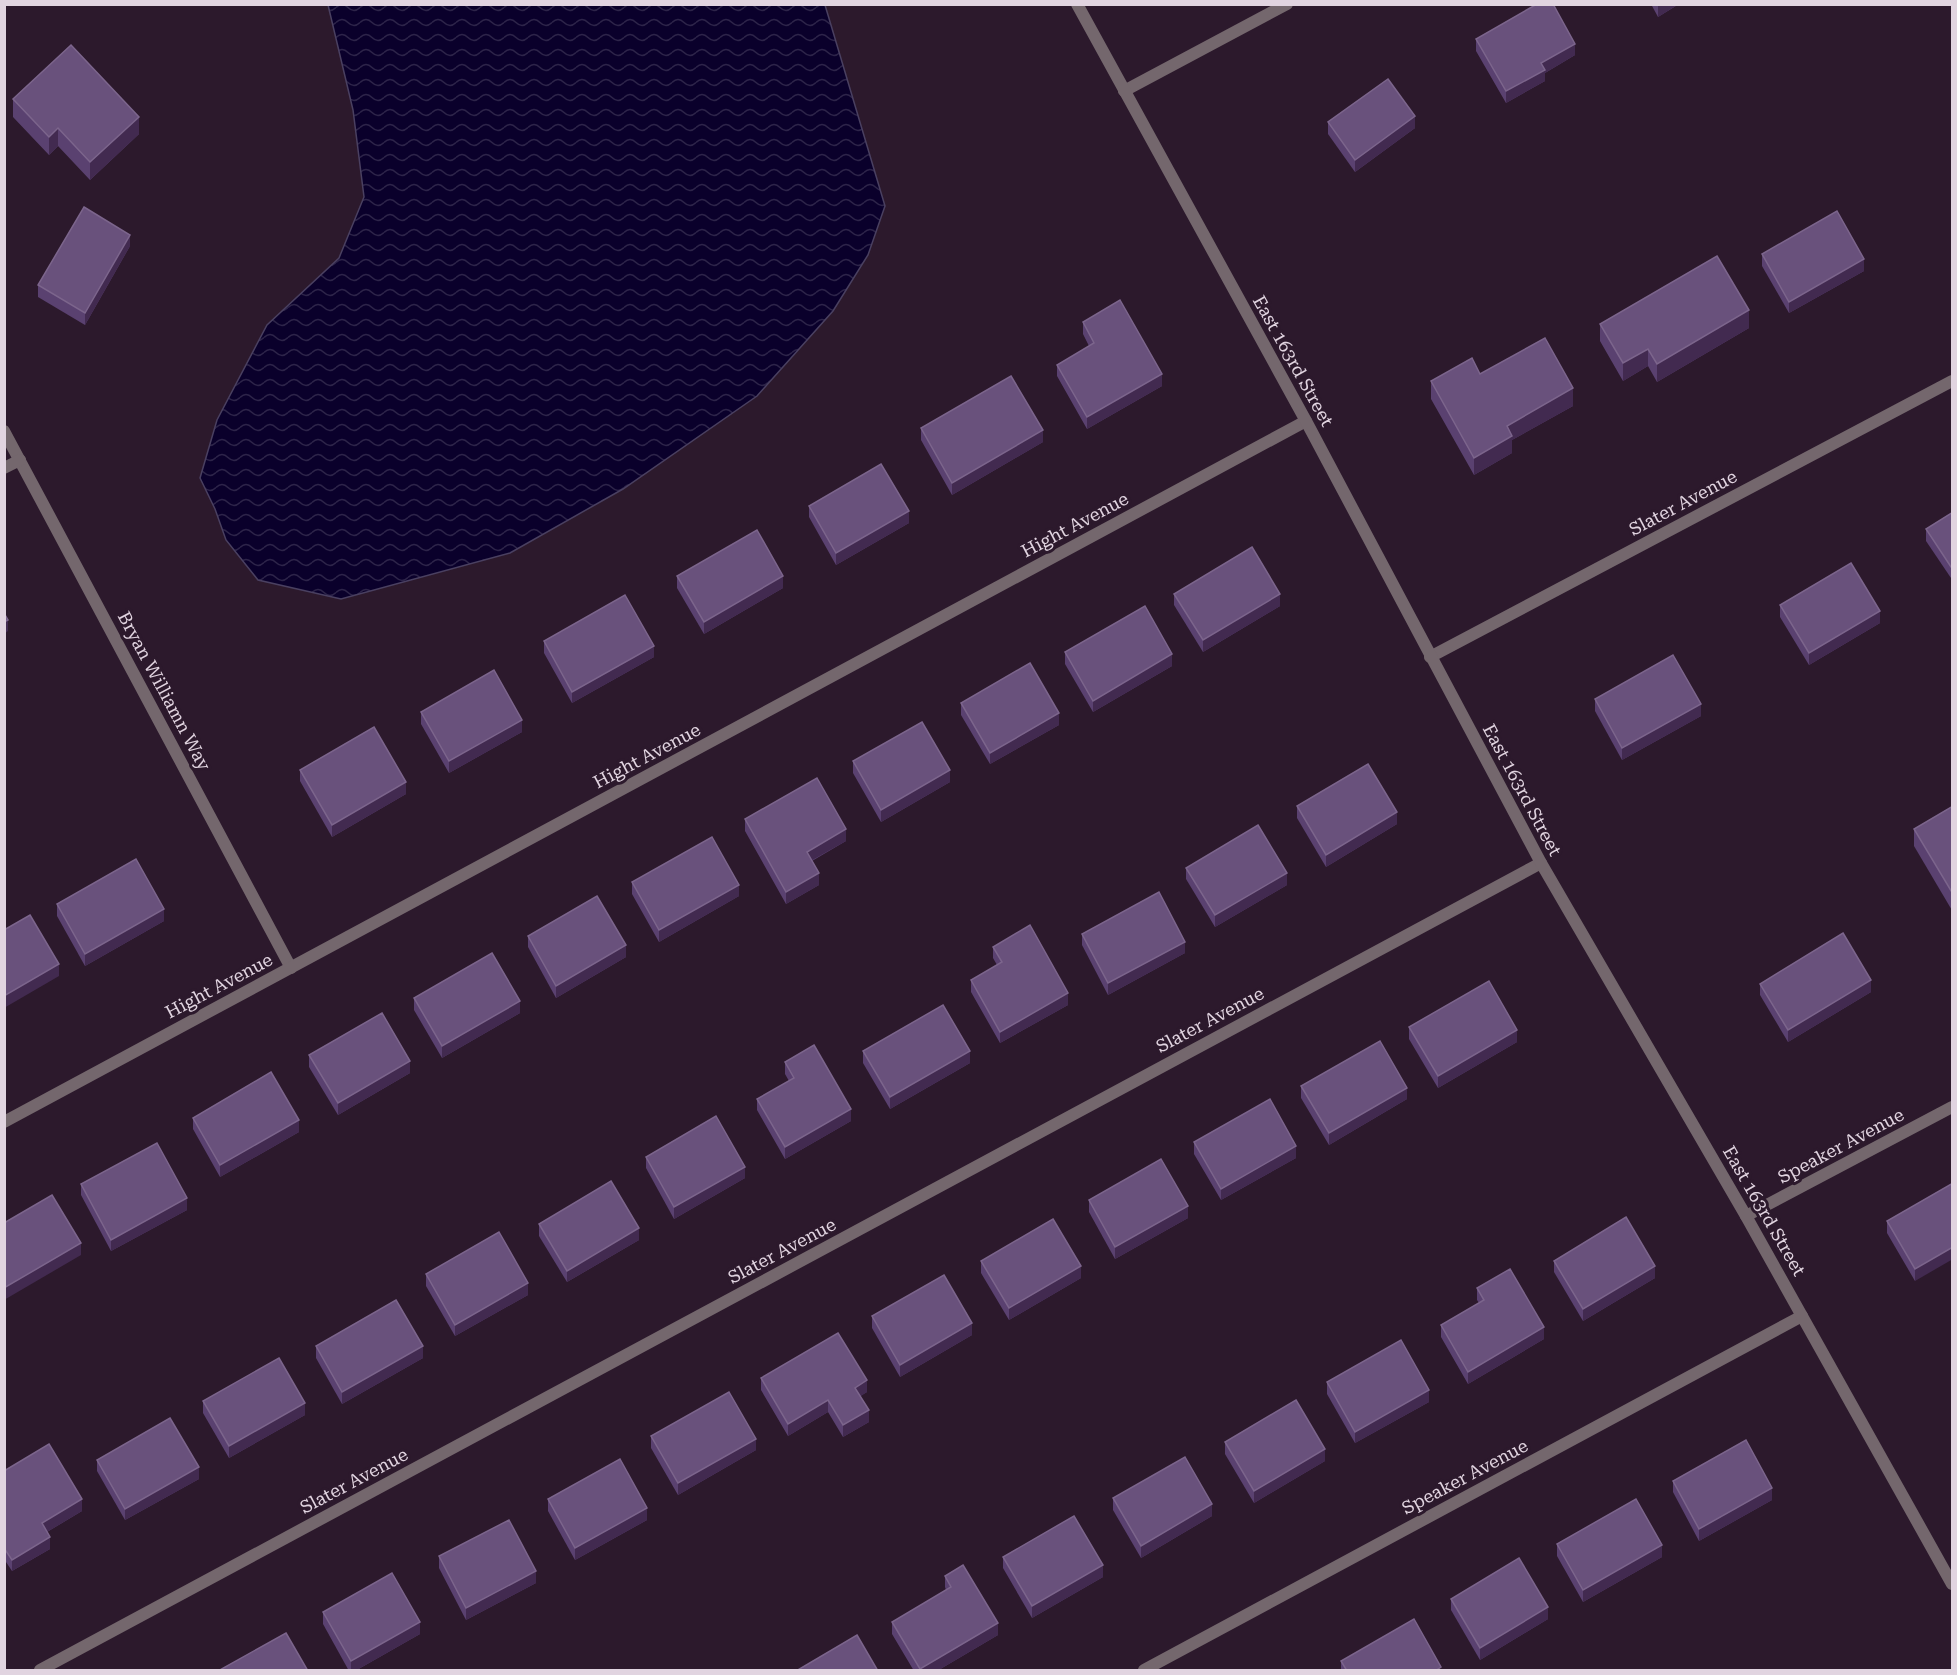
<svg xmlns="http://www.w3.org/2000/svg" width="1957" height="1675" font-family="'Roboto Serif',serif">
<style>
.water{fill:url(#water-waves);stroke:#4a4061;stroke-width:1.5}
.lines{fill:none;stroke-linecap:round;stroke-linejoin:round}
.minor{stroke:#74676d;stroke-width:12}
.tertiary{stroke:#74676d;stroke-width:12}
.wall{fill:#5a4170}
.shaded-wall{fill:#422a50}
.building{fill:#69517c;stroke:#7c658c;stroke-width:1.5}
.labels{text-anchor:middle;stroke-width:6;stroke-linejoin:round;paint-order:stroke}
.street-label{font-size:18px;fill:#e1d4e0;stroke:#2c192c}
</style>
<defs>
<pattern id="water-waves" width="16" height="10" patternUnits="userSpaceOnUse" patternTransform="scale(1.5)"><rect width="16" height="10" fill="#0a002b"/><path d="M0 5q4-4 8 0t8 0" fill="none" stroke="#2d2449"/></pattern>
</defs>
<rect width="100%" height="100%" fill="#2c192c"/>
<polygon class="water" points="328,5 825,5 885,206 868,255 833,311 757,396 623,489 510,553 341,599 258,580 226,540 215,509 200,478 217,420 267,325 339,258 364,197 353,110"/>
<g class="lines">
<g class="minor">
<polyline points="1124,91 1287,4"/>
<polyline points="4,431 291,968"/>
<polyline points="4,468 20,460"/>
<polyline points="1430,657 1952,381"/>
<polyline points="4,1122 1306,421"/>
<polyline points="1746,1216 1952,1107"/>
<polyline points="40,1670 1541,863"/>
<polyline points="1144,1670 1802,1316"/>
</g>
<polyline class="tertiary" points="1077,4 1306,421 1541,863 1746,1216 1952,1584"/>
</g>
<g class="wall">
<polygon points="1651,4 1679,4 1658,17"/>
<polygon points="1476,39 1575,55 1545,73 1545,81 1506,103 1476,51"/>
<polygon points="13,99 139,134 90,180 58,146 49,155 13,117"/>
<polygon points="1328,122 1415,128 1355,172 1328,134"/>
<polygon points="130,246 85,325 38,297 38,285"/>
<polygon points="1762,254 1864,271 1789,313 1762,266"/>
<polygon points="1083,322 1162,386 1087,429 1057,376 1057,365 1089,346 1083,334"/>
<polygon points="1600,324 1749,328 1657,382 1648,366 1623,381 1600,341"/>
<polygon points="1480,374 1573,406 1512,440 1512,453 1474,475 1431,399 1431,381"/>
<polygon points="921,428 1043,442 952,495 921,440"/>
<polygon points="809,506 909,523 836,565 809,517"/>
<polygon points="1953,512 1953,581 1926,541 1926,529"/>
<polygon points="677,576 783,588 704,634 677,588"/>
<polygon points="1174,594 1280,606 1203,652 1174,605"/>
<polygon points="1780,605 1880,623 1809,665 1780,617"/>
<polygon points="544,641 654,657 572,703 544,653"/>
<polygon points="1065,652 1172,666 1093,712 1065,664"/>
<polygon points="1595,699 1701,716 1622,760 1595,711"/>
<polygon points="961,703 1059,725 990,764 961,715"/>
<polygon points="421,712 522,732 449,773 421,724"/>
<polygon points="853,761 950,782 881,822 853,773"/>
<polygon points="300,770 406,794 332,837 300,781"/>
<polygon points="1297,806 1397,824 1326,867 1297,818"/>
<polygon points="1953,806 1953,912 1914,846 1914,829"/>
<polygon points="745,819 846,841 812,861 819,885 786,904 745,831"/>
<polygon points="1186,868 1287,885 1215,927 1186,879"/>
<polygon points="632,882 739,896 659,942 632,894"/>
<polygon points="57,904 164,921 85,966 57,916"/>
<polygon points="1082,934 1185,953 1108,995 1082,945"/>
<polygon points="528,936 626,957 556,998 528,947"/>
<polygon points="993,947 1068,1005 1000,1043 971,992 971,980 997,965 993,958"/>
<polygon points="1760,984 1871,992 1788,1042 1760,995"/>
<polygon points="414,998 520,1013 442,1058 414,1010"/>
<polygon points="1409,1027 1517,1042 1438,1088 1409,1039"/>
<polygon points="863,1051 970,1063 890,1109 863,1063"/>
<polygon points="309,1055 410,1073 338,1115 309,1067"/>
<polygon points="785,1062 851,1121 785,1159 757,1110 757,1099 789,1081 785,1074"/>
<polygon points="1301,1086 1407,1099 1329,1145 1301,1098"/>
<polygon points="193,1118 299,1132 220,1177 193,1129"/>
<polygon points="1194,1142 1296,1158 1221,1200 1194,1154"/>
<polygon points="646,1157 745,1178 674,1219 646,1168"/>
<polygon points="1953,1183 1915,1281 1887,1233 1887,1221"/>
<polygon points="81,1184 187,1210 111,1251 81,1195"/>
<polygon points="1089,1200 1188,1218 1115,1259 1089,1212"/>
<polygon points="539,1224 639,1240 567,1282 539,1236"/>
<polygon points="981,1261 1081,1278 1009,1320 981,1273"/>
<polygon points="1554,1261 1655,1278 1583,1321 1554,1272"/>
<polygon points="426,1274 528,1295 455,1336 426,1286"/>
<polygon points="1477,1288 1544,1339 1468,1384 1441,1337 1441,1325 1479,1303 1477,1300"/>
<polygon points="872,1316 972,1335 900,1377 872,1328"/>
<polygon points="316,1346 423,1358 342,1404 316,1358"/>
<polygon points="761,1378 867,1392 860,1396 869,1422 843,1437 828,1412 788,1436 761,1390"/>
<polygon points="1327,1382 1429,1402 1355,1443 1327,1394"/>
<polygon points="203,1401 305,1415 229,1458 203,1413"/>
<polygon points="651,1436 756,1450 678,1495 651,1448"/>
<polygon points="1225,1442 1325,1461 1254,1503 1225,1454"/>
<polygon points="97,1460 199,1479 125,1520 97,1471"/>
<polygon points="4,1471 82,1511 47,1532 50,1549 12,1571 4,1559"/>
<polygon points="1673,1481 1772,1500 1699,1541 1673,1492"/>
<polygon points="1113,1498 1212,1516 1141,1558 1113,1510"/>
<polygon points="548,1499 647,1520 575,1560 548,1511"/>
<polygon points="1557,1544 1662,1557 1583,1602 1557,1556"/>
<polygon points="439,1556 536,1583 466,1620 439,1568"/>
<polygon points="1003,1557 1103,1577 1032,1618 1003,1568"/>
<polygon points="945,1576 998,1635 937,1671 914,1671 892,1634 892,1622 946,1590 945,1587"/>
<polygon points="1451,1599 1548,1619 1480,1660 1451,1610"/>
<polygon points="323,1612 420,1634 355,1671 349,1671 323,1624"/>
<polygon points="1341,1661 1441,1671 1341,1671"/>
</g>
<g class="shaded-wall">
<polygon points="1659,4 1679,4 1658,17 1658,5"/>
<polygon points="1575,44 1575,55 1545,73 1545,81 1506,103 1506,91 1541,63"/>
<polygon points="1415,116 1415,128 1355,172 1355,160"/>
<polygon points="139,117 139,134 90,180 90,162"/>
<polygon points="58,128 58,146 49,155 49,137"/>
<polygon points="130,235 130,246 85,325 85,313"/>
<polygon points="1864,259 1864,271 1789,313 1789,302"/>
<polygon points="1749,310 1749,328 1657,382 1657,364"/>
<polygon points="1648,349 1648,366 1623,381 1623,363"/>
<polygon points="1162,374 1162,386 1087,429 1087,417"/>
<polygon points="1573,388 1573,406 1512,440 1512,453 1474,475 1474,458 1507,426"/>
<polygon points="1043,430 1043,442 952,495 952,483"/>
<polygon points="909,511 909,523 836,565 836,553"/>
<polygon points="783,576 783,588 704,634 704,622"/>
<polygon points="1280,594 1280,606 1203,652 1203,640"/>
<polygon points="1880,611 1880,623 1809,665 1809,653"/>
<polygon points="8,620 8,631 4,634 4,622"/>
<polygon points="654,646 654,657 572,703 572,692"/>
<polygon points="1172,654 1172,666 1093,712 1093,701"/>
<polygon points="1701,704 1701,716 1622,760 1622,748"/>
<polygon points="1059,713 1059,725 990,764 990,753"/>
<polygon points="522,720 522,732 449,773 449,761"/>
<polygon points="950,770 950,782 881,822 881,810"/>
<polygon points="406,782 406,794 332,837 332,825"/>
<polygon points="1397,812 1397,824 1326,867 1326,855"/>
<polygon points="846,829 846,841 807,863 807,852"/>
<polygon points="819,873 819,885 786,904 786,892"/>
<polygon points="1287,873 1287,885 1215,927 1215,915"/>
<polygon points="739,885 739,896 659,942 659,930"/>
<polygon points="164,909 164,921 85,966 85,954"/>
<polygon points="1185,942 1185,953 1108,995 1108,983"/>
<polygon points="626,945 626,957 556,998 556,986"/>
<polygon points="59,964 59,976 4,1008 4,996"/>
<polygon points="1871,980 1871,992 1788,1042 1788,1030"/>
<polygon points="1068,993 1068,1005 1000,1043 1000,1032"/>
<polygon points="520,1001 520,1013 442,1058 442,1046"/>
<polygon points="1517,1030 1517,1042 1438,1088 1438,1076"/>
<polygon points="970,1051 970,1063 890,1109 890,1097"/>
<polygon points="410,1061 410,1073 338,1115 338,1103"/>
<polygon points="1407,1088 1407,1099 1329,1145 1329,1133"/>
<polygon points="851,1109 851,1121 785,1159 785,1147"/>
<polygon points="299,1120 299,1132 220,1177 220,1165"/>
<polygon points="1296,1146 1296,1158 1221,1200 1221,1189"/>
<polygon points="745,1167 745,1178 674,1219 674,1207"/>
<polygon points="187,1198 187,1210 111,1251 111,1240"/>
<polygon points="1188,1206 1188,1218 1115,1259 1115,1247"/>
<polygon points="639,1228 639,1240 567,1282 567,1271"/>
<polygon points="81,1243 81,1255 4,1300 4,1288"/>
<polygon points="1953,1247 1953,1259 1915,1281 1915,1269"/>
<polygon points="1081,1266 1081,1278 1009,1320 1009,1308"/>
<polygon points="1655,1266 1655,1278 1583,1321 1583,1309"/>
<polygon points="528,1283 528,1295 455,1336 455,1325"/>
<polygon points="972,1323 972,1335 900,1377 900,1365"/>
<polygon points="1544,1327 1544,1339 1468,1384 1468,1372"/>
<polygon points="423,1346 423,1358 342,1404 342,1392"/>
<polygon points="867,1380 867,1392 855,1400 855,1388"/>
<polygon points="1429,1390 1429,1402 1355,1443 1355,1432"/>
<polygon points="828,1400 828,1412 788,1436 788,1424"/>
<polygon points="305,1403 305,1415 229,1458 229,1446"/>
<polygon points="869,1410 869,1422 843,1437 843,1425"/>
<polygon points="756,1439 756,1450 678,1495 678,1483"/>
<polygon points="1325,1449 1325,1461 1254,1503 1254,1491"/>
<polygon points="199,1467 199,1479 125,1520 125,1509"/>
<polygon points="1772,1488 1772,1500 1699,1541 1699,1529"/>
<polygon points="82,1499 82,1511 42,1535 42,1523"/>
<polygon points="1212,1504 1212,1516 1141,1558 1141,1546"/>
<polygon points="647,1508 647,1520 575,1560 575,1548"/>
<polygon points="50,1537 50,1549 12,1571 12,1560"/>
<polygon points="1662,1545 1662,1557 1583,1602 1583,1590"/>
<polygon points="1103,1565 1103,1577 1032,1618 1032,1606"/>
<polygon points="536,1571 536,1583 466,1620 466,1608"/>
<polygon points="1548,1607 1548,1619 1480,1660 1480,1648"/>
<polygon points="420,1622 420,1634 355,1671 351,1671 351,1661"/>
<polygon points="998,1623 998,1635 937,1671 920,1671 920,1669"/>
</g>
<g class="building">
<polygon points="1537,4 1553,4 1575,44 1541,63 1545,70 1506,91 1476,39"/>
<polygon points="71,45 139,117 90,162 58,128 49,137 13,99"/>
<polygon points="1388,79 1415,116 1355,160 1328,122"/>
<polygon points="84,207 130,235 85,313 38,285"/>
<polygon points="1837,211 1864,259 1789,302 1762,254"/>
<polygon points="1717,256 1749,310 1657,364 1648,349 1623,363 1600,324"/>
<polygon points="1120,300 1162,374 1087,417 1057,365 1094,343 1083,322"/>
<polygon points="1545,338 1573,388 1507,426 1512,436 1474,458 1431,381 1472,358 1480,374"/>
<polygon points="1011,376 1043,430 952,483 921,428"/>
<polygon points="881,464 909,511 836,553 809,506"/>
<polygon points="1953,512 1953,570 1926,529"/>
<polygon points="757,530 783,576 704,622 677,576"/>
<polygon points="1252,547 1280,594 1203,640 1174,594"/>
<polygon points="1851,563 1880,611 1809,653 1780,605"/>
<polygon points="625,595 654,646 572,692 544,641"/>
<polygon points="1145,606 1172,654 1093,701 1065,652"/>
<polygon points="4,613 8,620 4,622"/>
<polygon points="1673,655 1701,704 1622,748 1595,699"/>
<polygon points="1030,663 1059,713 990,753 961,703"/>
<polygon points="494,670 522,720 449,761 421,712"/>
<polygon points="922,722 950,770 881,810 853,761"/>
<polygon points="374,727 406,782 332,825 300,770"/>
<polygon points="1368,764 1397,812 1326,855 1297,806"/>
<polygon points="817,778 846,829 807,852 819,873 786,892 745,819"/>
<polygon points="1953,806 1953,894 1914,829"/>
<polygon points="1258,825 1287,873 1215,915 1186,868"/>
<polygon points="712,837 739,885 659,930 632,882"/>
<polygon points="136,859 164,909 85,954 57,904"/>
<polygon points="1159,892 1185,942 1108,983 1082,934"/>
<polygon points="597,896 626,945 556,986 528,936"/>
<polygon points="30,915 59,964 4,996 4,930"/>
<polygon points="1030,925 1068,993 1000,1032 971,980 1002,962 993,947"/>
<polygon points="1843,933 1871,980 1788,1030 1760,984"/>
<polygon points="492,953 520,1001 442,1046 414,998"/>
<polygon points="1489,981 1517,1030 1438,1076 1409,1027"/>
<polygon points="943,1005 970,1051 890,1097 863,1051"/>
<polygon points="382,1013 410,1061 338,1103 309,1055"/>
<polygon points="1380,1041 1407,1088 1329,1133 1301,1086"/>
<polygon points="814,1045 851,1109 785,1147 757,1099 794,1078 785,1062"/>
<polygon points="271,1072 299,1120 220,1165 193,1118"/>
<polygon points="1270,1099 1296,1146 1221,1189 1194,1142"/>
<polygon points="716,1116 745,1167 674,1207 646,1157"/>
<polygon points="157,1143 187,1198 111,1240 81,1184"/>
<polygon points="1161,1159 1188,1206 1115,1247 1089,1200"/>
<polygon points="611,1181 639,1228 567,1271 539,1224"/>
<polygon points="1953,1183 1953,1247 1915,1269 1887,1221"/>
<polygon points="52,1195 81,1243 4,1288 4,1223"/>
<polygon points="1626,1217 1655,1266 1583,1309 1554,1261"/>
<polygon points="1053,1219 1081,1266 1009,1308 981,1261"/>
<polygon points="499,1232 528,1283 455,1325 426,1274"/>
<polygon points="1510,1269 1544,1327 1468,1372 1441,1325 1484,1300 1477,1288"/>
<polygon points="944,1275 972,1323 900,1365 872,1316"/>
<polygon points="396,1300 423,1346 342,1392 316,1346"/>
<polygon points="838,1333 867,1380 855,1388 869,1410 843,1425 828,1400 788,1424 761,1378"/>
<polygon points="1401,1340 1429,1390 1355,1432 1327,1382"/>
<polygon points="279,1358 305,1403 229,1446 203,1401"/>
<polygon points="729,1392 756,1439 678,1483 651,1436"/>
<polygon points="1296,1400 1325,1449 1254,1491 1225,1442"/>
<polygon points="170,1418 199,1467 125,1509 97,1460"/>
<polygon points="1746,1440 1772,1488 1699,1529 1673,1481"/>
<polygon points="49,1444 82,1499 42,1523 50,1537 12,1560 4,1548 4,1471"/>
<polygon points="1185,1457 1212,1504 1141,1546 1113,1498"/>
<polygon points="620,1459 647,1508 575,1548 548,1499"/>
<polygon points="1636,1499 1662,1545 1583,1590 1557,1544"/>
<polygon points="1074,1516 1103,1565 1032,1606 1003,1557"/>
<polygon points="509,1520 536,1571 466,1608 439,1556"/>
<polygon points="1519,1558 1548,1607 1480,1648 1451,1599"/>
<polygon points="963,1565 998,1623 920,1669 892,1622 951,1587 945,1576"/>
<polygon points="392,1573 420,1622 351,1661 323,1612"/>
<polygon points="1414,1619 1441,1667 1435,1671 1347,1671 1341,1661"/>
<polygon points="286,1633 308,1671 218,1671"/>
<polygon points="857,1635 878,1671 796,1671"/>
</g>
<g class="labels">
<g class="street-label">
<text transform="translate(1293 361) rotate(61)" y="6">East 163rd Street</text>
<text transform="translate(1683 503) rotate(-28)" y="6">Slater Avenue</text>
<text transform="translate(1075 525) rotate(-28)" y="6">Hight Avenue</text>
<text transform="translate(164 691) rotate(62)" y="6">Bryan Williamn Way</text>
<text transform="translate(647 756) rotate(-28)" y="6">Hight Avenue</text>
<text transform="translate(1522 790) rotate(62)" y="6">East 163rd Street</text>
<text transform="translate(219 986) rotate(-28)" y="6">Hight Avenue</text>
<text transform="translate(1210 1020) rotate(-28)" y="6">Slater Avenue</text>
<text transform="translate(1841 1146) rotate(-28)" y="6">Speaker Avenue</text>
<text transform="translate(1764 1211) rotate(60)" y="6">East 163rd Street</text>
<text transform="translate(782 1251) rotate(-28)" y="6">Slater Avenue</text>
<text transform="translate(1465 1477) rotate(-28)" y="6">Speaker Avenue</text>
<text transform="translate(354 1481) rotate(-28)" y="6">Slater Avenue</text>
</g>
</g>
<rect width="1957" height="1675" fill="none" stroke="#e1d4e0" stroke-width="12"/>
</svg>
